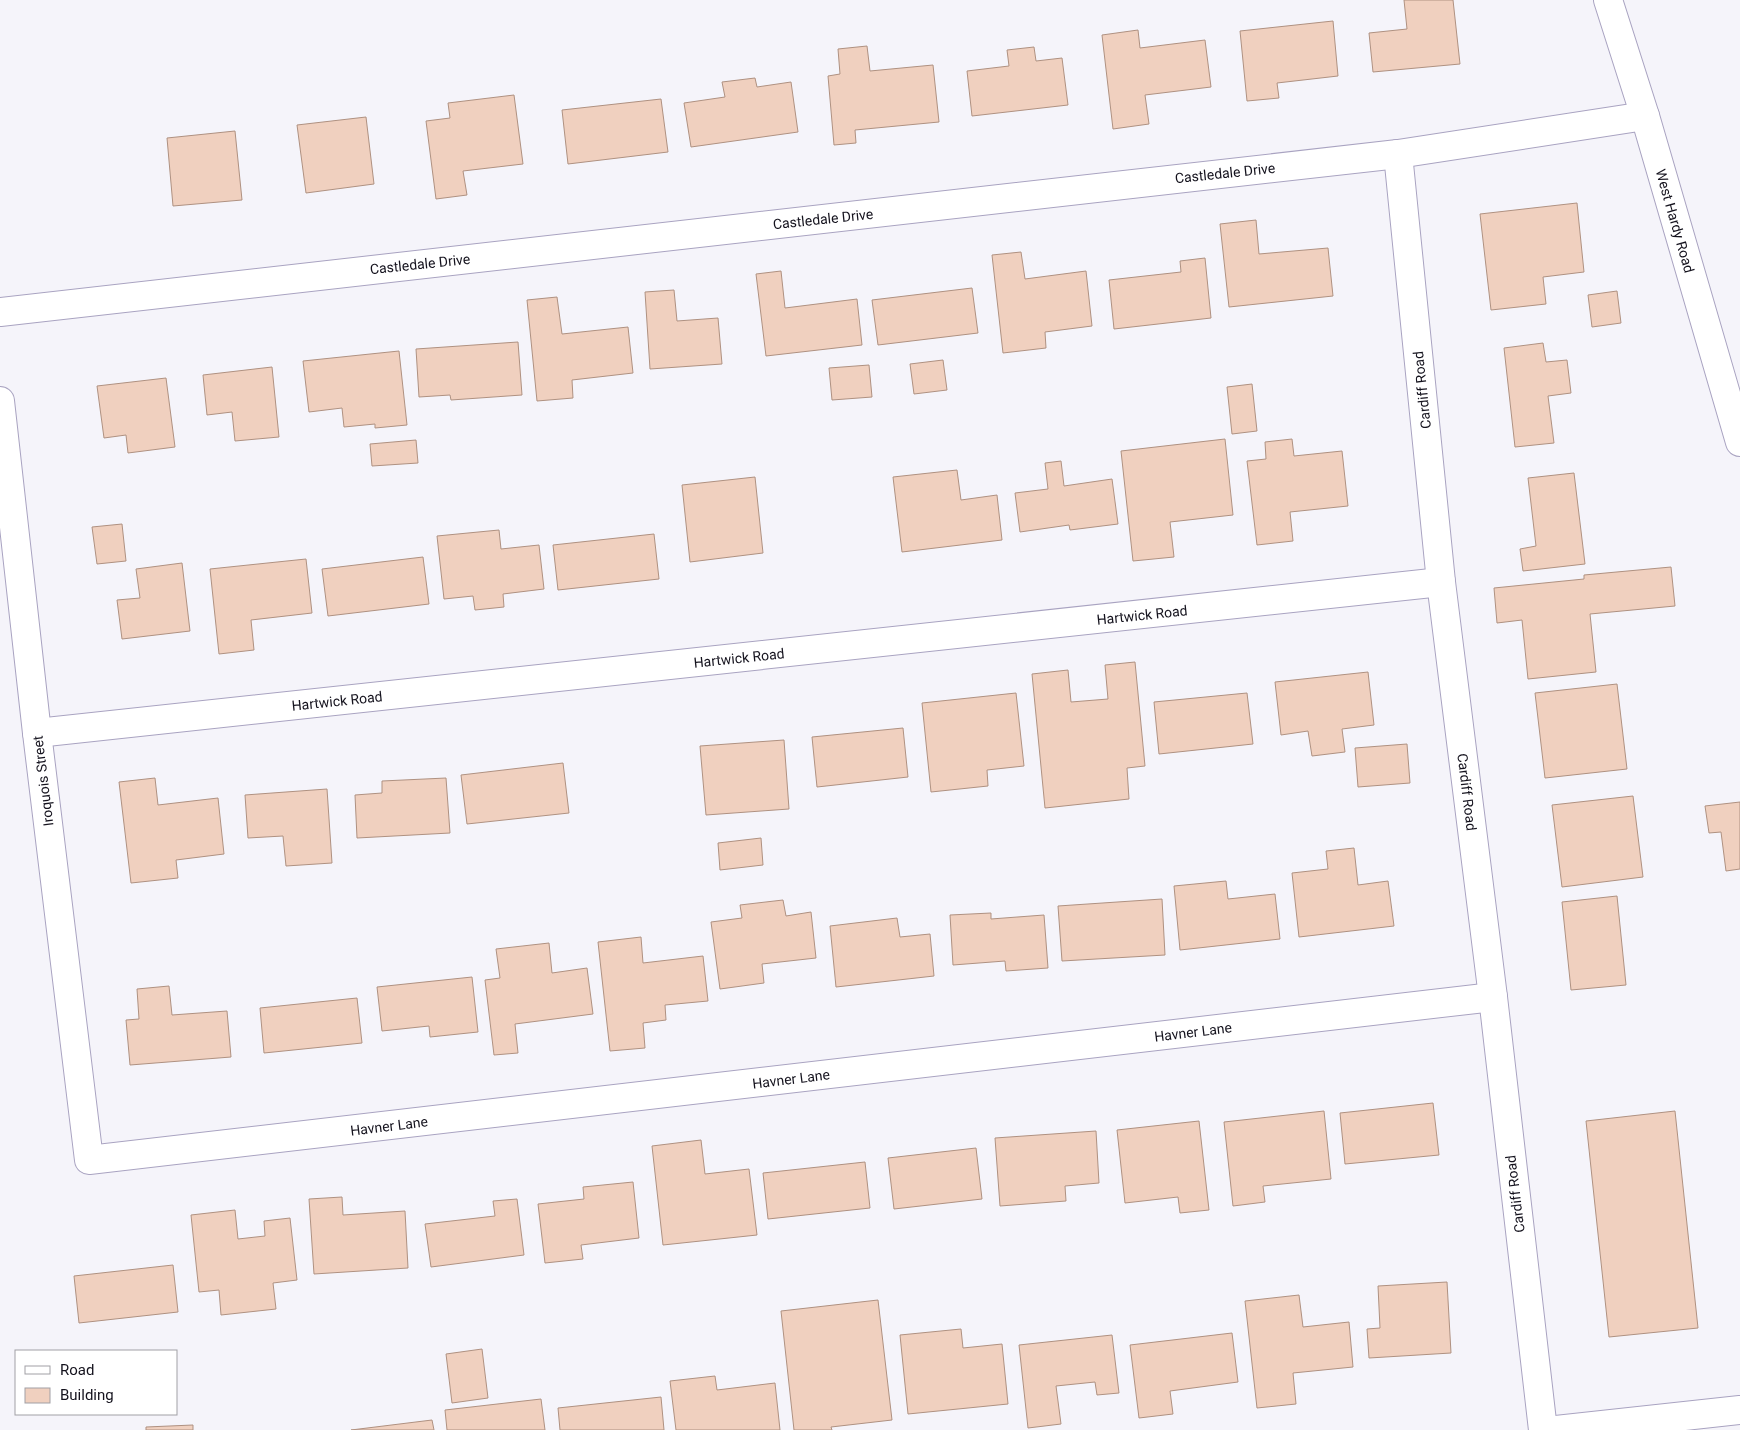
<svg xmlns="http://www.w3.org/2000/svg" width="1740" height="1430" font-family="Roboto,sans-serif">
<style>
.building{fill:#f0d0bf;stroke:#af9181}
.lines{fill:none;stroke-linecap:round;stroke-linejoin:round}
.street-casing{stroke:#a9a3c1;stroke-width:30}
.secondary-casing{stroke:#a9a3c1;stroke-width:30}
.street{stroke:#fff;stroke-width:28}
.secondary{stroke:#fff;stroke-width:28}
.labels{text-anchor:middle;stroke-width:5;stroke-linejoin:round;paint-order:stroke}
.street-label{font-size:14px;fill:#14121d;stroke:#fff}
</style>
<rect width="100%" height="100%" fill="#f5f4fa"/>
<g class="building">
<polygon points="1404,0 1453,0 1460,64 1373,72 1369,33 1407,29"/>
<polygon points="1333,21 1338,76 1277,83 1279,98 1247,101 1240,31"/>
<polygon points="1138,30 1140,48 1205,40 1211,87 1145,95 1149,124 1113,129 1102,35"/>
<polygon points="867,46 870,71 933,65 939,122 855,130 856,143 834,145 828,76 840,74 838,49"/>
<polygon points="1034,47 1036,61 1062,58 1068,105 972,116 967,71 1009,66 1007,50"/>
<polygon points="755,78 757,87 791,82 798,132 691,147 684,103 725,97 722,82"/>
<polygon points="514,95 523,164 463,171 467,195 436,199 426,121 450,118 448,103"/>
<polygon points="661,99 668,152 568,164 562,110"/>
<polygon points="366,117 374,184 306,193 297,125"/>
<polygon points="235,131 242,200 173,206 167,138"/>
<polygon points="1577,203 1584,272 1543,277 1546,304 1491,310 1480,214"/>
<polygon points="1256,220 1259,254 1328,248 1333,296 1229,307 1220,224"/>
<polygon points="1021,252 1025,279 1086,271 1092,326 1045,332 1046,348 1003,353 992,255"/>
<polygon points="1205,258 1211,318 1114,329 1109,280 1181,272 1180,261"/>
<polygon points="781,271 785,308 857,299 862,345 766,356 756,274"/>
<polygon points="972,288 978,333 878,345 872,300"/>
<polygon points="674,290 677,321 718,318 722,364 650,369 645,292"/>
<polygon points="1617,291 1621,323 1592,327 1588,295"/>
<polygon points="557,297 562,334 628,327 633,373 572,380 573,398 537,401 527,300"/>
<polygon points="518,342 522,395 451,400 450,395 419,397 416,349"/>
<polygon points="1543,343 1546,362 1567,360 1571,393 1548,396 1554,443 1515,447 1504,348"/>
<polygon points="399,351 407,425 375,428 375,424 344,427 342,408 309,412 303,361"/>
<polygon points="943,360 947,390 914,394 910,364"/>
<polygon points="869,365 872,397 832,400 829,368"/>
<polygon points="272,367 279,437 235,441 232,412 207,415 203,375"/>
<polygon points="166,378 175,447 128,453 126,435 104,438 97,386"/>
<polygon points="1252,384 1257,431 1232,434 1227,387"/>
<polygon points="1225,439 1233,515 1170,522 1174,557 1133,561 1121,451"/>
<polygon points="1292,439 1294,456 1342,451 1348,506 1290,512 1293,541 1257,545 1247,461 1266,459 1265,442"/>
<polygon points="416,440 418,463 372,466 370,444"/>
<polygon points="1061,461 1064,486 1112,479 1118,524 1070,530 1069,525 1020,532 1015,493 1048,489 1045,463"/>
<polygon points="957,470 961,500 997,495 1002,540 902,552 893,477"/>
<polygon points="1574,473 1585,564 1523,571 1520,549 1536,546 1528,478"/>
<polygon points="755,477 763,553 690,562 682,485"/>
<polygon points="122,524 126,561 97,564 92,527"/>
<polygon points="499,530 501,549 539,545 544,589 503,594 504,607 475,610 473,596 444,599 437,536"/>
<polygon points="654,534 659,579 558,590 553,545"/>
<polygon points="423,557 429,604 328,616 322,569"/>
<polygon points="306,559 312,613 251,620 254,650 219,654 210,569"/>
<polygon points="182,563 190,631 122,639 117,600 140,598 136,569"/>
<polygon points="1671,567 1675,606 1590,614 1596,672 1528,679 1522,620 1497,623 1494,588 1584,579 1584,575"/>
<polygon points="1135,662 1145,766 1127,768 1129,799 1045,808 1032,674 1068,670 1071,702 1108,699 1105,665"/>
<polygon points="1368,672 1374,725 1342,729 1345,752 1312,756 1308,731 1281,735 1275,682"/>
<polygon points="1617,684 1627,769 1545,778 1535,693"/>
<polygon points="1016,693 1024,766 987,770 988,786 931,792 922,703"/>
<polygon points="1247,693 1253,744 1159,754 1154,702"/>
<polygon points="903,728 908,777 817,787 812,737"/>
<polygon points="784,740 789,809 706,815 700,746"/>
<polygon points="1407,744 1410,783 1358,787 1355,748"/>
<polygon points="563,763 569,813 467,824 461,775"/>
<polygon points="155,778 158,805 218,798 224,854 176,860 178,878 131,883 119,782"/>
<polygon points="446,778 450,833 357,838 355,795 382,793 382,781"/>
<polygon points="327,789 332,863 286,866 283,836 248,838 245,795"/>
<polygon points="1633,796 1643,877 1562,887 1552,805"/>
<polygon points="1740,802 1740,869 1726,871 1721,832 1709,833 1705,806"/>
<polygon points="761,838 763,865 720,870 718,843"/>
<polygon points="1354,848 1358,885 1388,881 1394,926 1299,937 1292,873 1328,869 1326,851"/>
<polygon points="1226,881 1228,899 1275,894 1280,939 1180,950 1174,886"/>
<polygon points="1617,896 1626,985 1571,990 1562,902"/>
<polygon points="1162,899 1165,955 1062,961 1058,906"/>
<polygon points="783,900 786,916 811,912 816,958 762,964 764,983 720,989 711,922 742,918 740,905"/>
<polygon points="991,913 991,919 1044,915 1048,968 1006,971 1005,961 953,965 950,915"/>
<polygon points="897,918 900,937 930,934 934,976 836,987 830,926"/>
<polygon points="641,937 643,963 703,956 708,1001 665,1005 666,1020 643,1023 645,1048 610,1051 598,942"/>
<polygon points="549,943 552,973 587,968 593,1014 515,1024 518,1053 494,1055 485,980 500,978 496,949"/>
<polygon points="472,977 478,1032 430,1037 429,1026 382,1031 377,987"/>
<polygon points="169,986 172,1015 227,1011 231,1057 130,1065 126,1020 139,1019 137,989"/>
<polygon points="357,998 362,1043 264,1053 260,1008"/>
<polygon points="1433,1103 1439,1155 1345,1164 1340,1113"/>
<polygon points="1324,1111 1331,1179 1263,1186 1265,1202 1233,1206 1224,1122"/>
<polygon points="1675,1111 1698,1328 1609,1337 1586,1121"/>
<polygon points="1199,1121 1209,1210 1180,1213 1178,1197 1125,1203 1117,1130"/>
<polygon points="1096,1131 1099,1183 1065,1186 1066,1201 1000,1206 995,1138"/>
<polygon points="701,1140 705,1174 749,1169 757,1235 663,1245 652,1146"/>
<polygon points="976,1148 982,1199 894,1209 888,1158"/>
<polygon points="865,1162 870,1208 768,1219 763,1173"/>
<polygon points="633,1182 639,1238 581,1245 583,1259 545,1263 538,1204 584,1199 583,1187"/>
<polygon points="342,1197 343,1215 405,1211 408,1268 314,1274 309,1199"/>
<polygon points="517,1199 524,1255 431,1267 425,1224 495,1216 493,1201"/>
<polygon points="235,1210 238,1239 265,1236 264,1221 290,1218 297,1280 273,1283 276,1309 221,1315 219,1290 199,1292 191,1215"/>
<polygon points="173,1265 178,1312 79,1323 74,1276"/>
<polygon points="1447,1282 1451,1353 1369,1358 1367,1329 1380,1328 1378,1286"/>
<polygon points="1299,1295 1303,1327 1349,1322 1353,1367 1293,1373 1296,1404 1257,1408 1245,1301"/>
<polygon points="878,1300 892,1420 831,1427 832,1430 794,1430 781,1311"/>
<polygon points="961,1329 963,1348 1002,1344 1008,1404 908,1414 900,1335"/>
<polygon points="1232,1333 1238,1382 1170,1391 1173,1414 1139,1418 1130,1345"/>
<polygon points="1112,1335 1119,1393 1097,1395 1095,1382 1056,1386 1061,1424 1028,1428 1019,1345"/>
<polygon points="482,1349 488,1398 452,1403 446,1354"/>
<polygon points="715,1376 717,1390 775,1383 780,1430 676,1430 670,1381"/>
<polygon points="661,1397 664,1430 560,1430 558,1408"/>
<polygon points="541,1399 545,1430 447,1430 445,1410"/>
<polygon points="432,1420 434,1430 351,1430"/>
<polygon points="193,1425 193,1430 146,1430 146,1427"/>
</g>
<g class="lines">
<g class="street-casing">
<g id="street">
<polyline points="1398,154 1441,582 1493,997 1543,1430"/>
<polyline points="0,312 1398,154 1645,116"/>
<polyline points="0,401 37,733 89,1160 1493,997"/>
<polyline points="37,733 1441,582"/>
</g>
</g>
<g class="secondary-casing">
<g id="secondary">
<polyline points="1608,0 1645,116 1740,442"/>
<polyline points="1556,1430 1740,1410"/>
</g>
</g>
<use href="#street" class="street"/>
<use href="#secondary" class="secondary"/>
</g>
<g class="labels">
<g class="street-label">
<text transform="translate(1225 173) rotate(-6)" y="5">Castledale Drive</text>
<text transform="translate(823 219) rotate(-6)" y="5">Castledale Drive</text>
<text transform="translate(1675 221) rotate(74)" y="5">West Hardy Road</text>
<text transform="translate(420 264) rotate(-6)" y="5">Castledale Drive</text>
<text transform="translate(1422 390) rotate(-96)" y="5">Cardiff Road</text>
<text transform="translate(1142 615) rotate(-6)" y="5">Hartwick Road</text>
<text transform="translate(739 658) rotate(-6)" y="5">Hartwick Road</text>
<text transform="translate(337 701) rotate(-6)" y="5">Hartwick Road</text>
<text transform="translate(43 781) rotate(-97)" y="5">Iroquois Street</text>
<text transform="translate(1467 792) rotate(83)" y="5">Cardiff Road</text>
<text transform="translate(1193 1032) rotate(-7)" y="5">Havner Lane</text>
<text transform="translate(791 1079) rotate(-7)" y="5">Havner Lane</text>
<text transform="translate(389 1126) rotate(-7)" y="5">Havner Lane</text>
<text transform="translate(1515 1194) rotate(-97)" y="5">Cardiff Road</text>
</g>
</g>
<rect x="15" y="1350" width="162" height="65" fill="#ffffff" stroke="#a1a0a5"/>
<rect x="25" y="1366" width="25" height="8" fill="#ffffff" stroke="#a1a0a5"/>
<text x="60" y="1375" font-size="15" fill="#14121d">Road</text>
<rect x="25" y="1388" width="25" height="15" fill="#f0d0bf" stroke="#a1a0a5"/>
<text x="60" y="1400" font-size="15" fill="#14121d">Building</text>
</svg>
